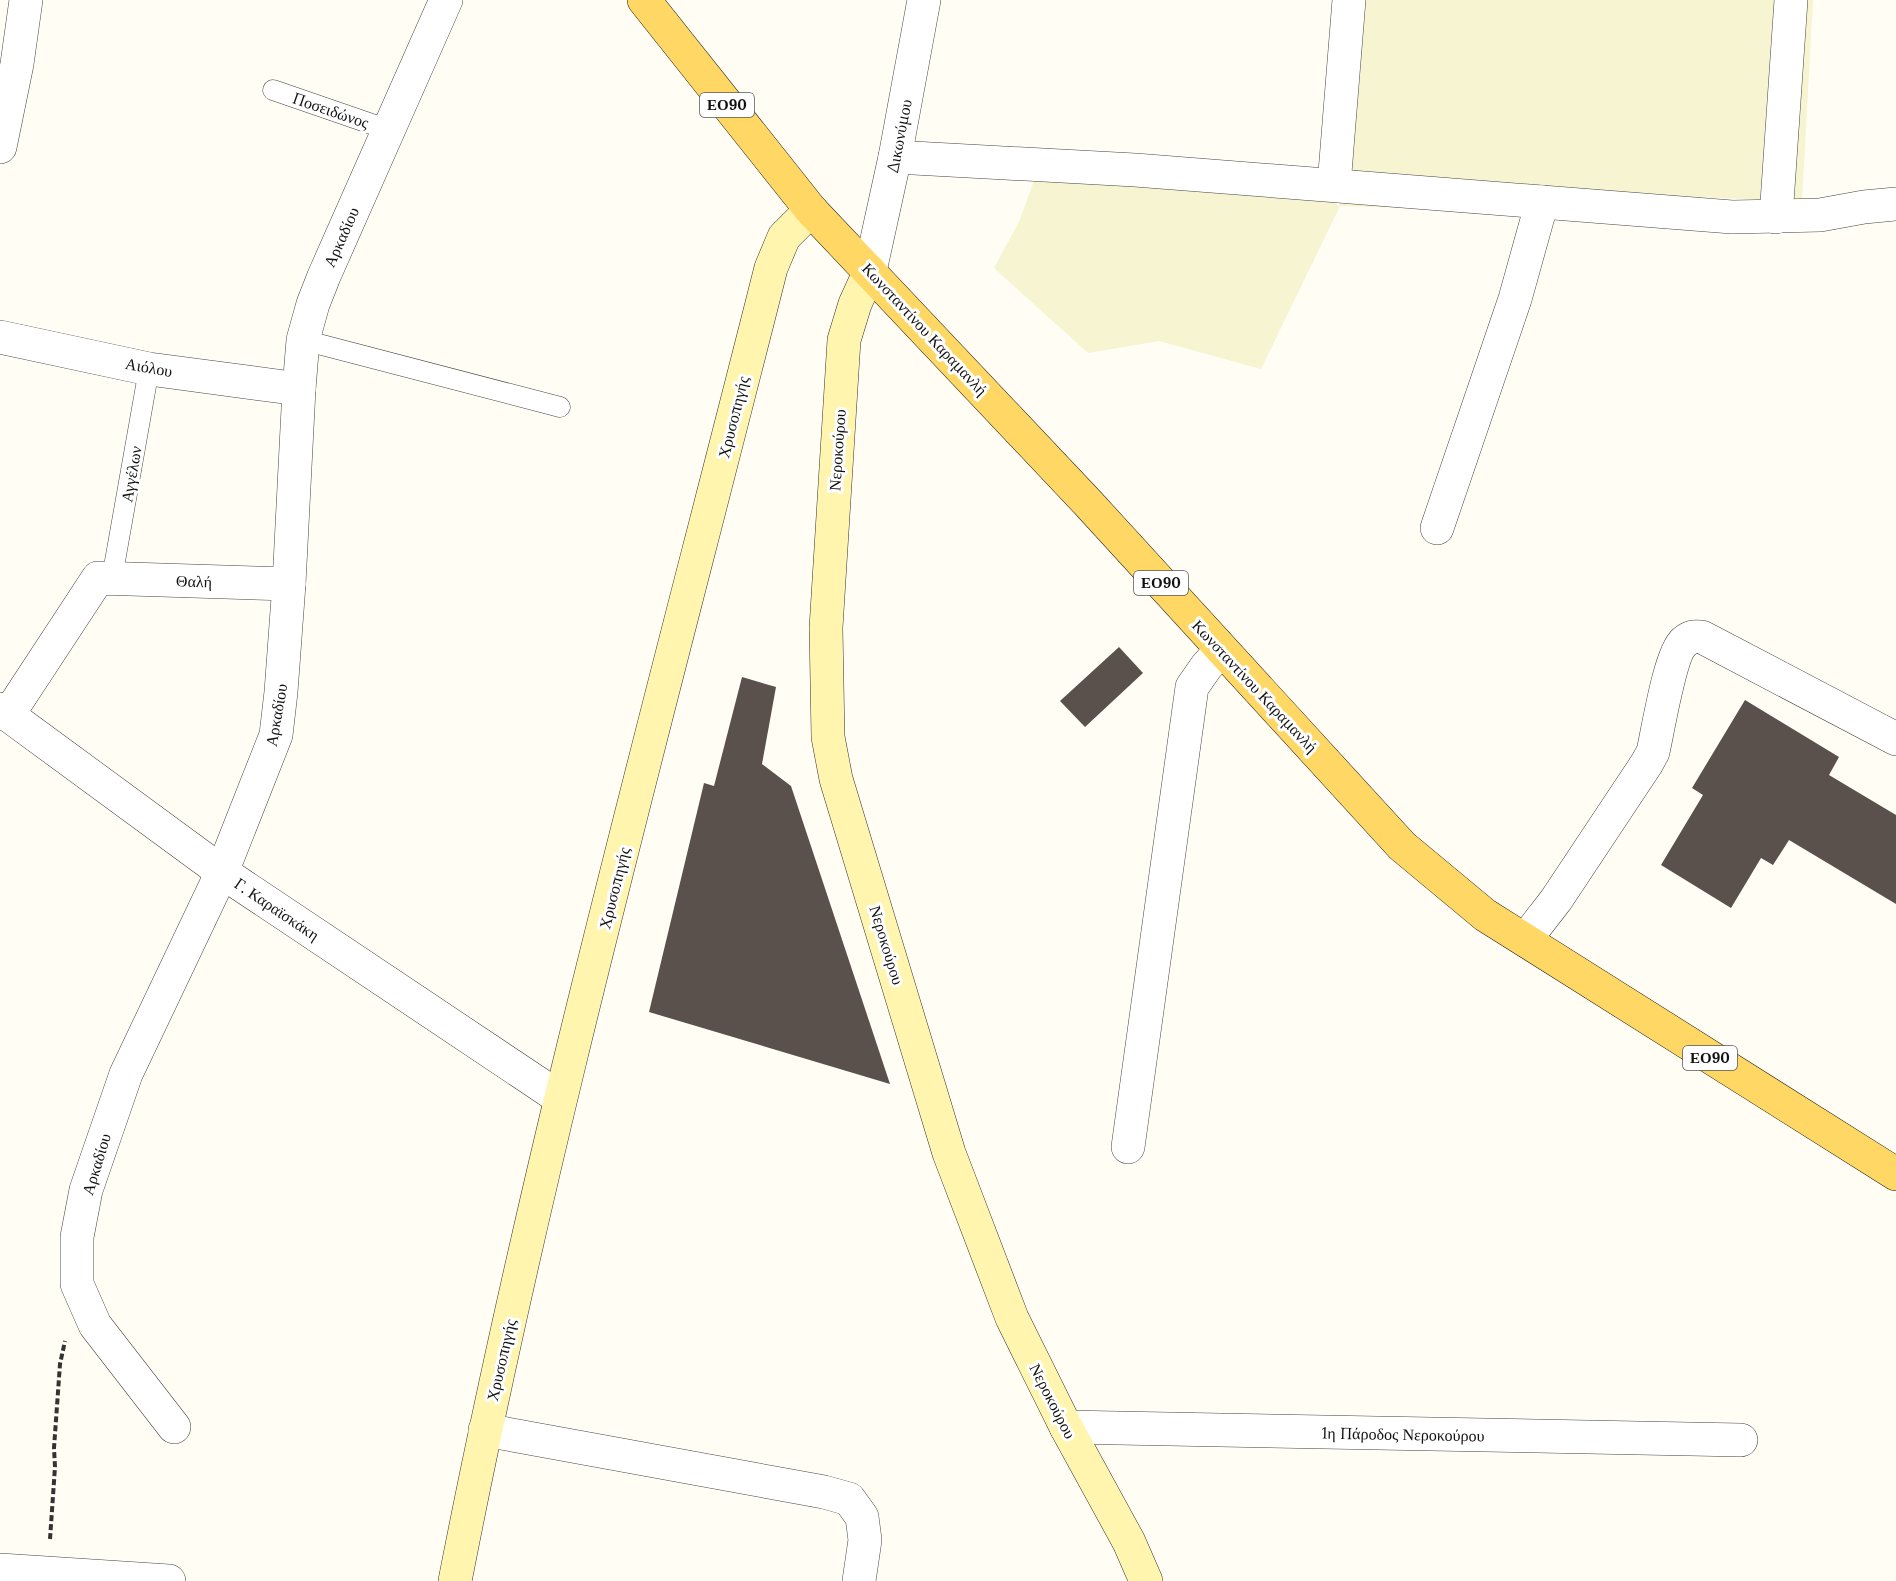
<svg xmlns="http://www.w3.org/2000/svg" width="1896" height="1581" font-family="Lora,serif">
<style>
.farmland{fill:#f7f4d2}
.building{fill:#5a514c}
.lines{fill:none;stroke-linecap:round;stroke-linejoin:round}
.lane-casing{stroke:#444;stroke-width:21}
.street-casing{stroke:#444;stroke-width:34}
.secondary-casing{stroke:#333;stroke-width:34}
.primary-casing{stroke:#222;stroke-width:34}
.path{stroke:#333;stroke-width:4;stroke-dasharray:6 3;stroke-linecap:butt}
.lane{stroke:#fff;stroke-width:20}
.street{stroke:#fff;stroke-width:33}
.secondary{stroke:#fff5af;stroke-width:33}
.primary{stroke:#ffd765;stroke-width:33}
.labels{text-anchor:middle;stroke-width:6;stroke-linejoin:round;paint-order:stroke}
.shield{fill:#fff;stroke:#585858;stroke-width:1.5}
.shield-label{font-size:15px;font-weight:bold;fill:#111}
.street-label{font-size:16px;fill:#111;stroke:#fff}
</style>
<rect width="100%" height="100%" fill="#fffdf4"/>
<polygon class="farmland" points="1354,0 1813,0 1802,201 1514,190 1515,211 1340,206 1261,369 1159,341 1088,353 994,268 1019,222 1040,164 1313,182 1339,206"/>
<g class="building">
<polygon points="1119,647 1143,673 1085,727 1060,701"/>
<polygon points="742,677 776,687 762,764 791,786 890,1084 649,1012 704,783 714,786"/>
<polygon points="1745,700 1839,757 1829,775 1896,815 1896,904 1789,840 1773,865 1761,858 1731,908 1661,865 1703,795 1692,788"/>
</g>
<g class="lines">
<g class="lane-casing">
<g id="lane">
<polyline points="273,90 389,130"/>
<polyline points="303,340 560,407"/>
<polyline points="112,578 149,369"/>
</g>
</g>
<g class="street-casing">
<g id="street">
<polyline points="0,147 17,64 26,0"/>
<polyline points="895,157 1135,170 1732,217 1820,215 1864,207 1896,204"/>
<polyline points="1334,185 1349,0"/>
<polyline points="1776,217 1791,0"/>
<polyline points="870,271 895,157 924,0"/>
<polyline points="0,337 149,369 299,389"/>
<polyline points="1437,528 1515,299 1542,202"/>
<polyline points="0,709 222,872 560,1098"/>
<polyline points="8,715 98,578 289,584"/>
<path d="M1525 940 1556 900 1647 763 1653 752C1658 730 1670 654 1684 642 1690 637 1694 636 1702 637L1896 739"/>
<polyline points="1128,1147 1192,687 1206,667 1221,650"/>
<polyline points="174,1427 95,1325 77,1284 77,1237 86,1190 126,1074 222,872 276,735 281,692 289,584 299,389 303,340 313,304 324,276 446,0"/>
<polyline points="1066,1427 1741,1440"/>
<polyline points="485,1430 824,1492 849,1499 862,1517 865,1540 859,1581"/>
<polyline points="0,1570 169,1581"/>
</g>
</g>
<g class="secondary-casing">
<g id="secondary">
<polyline points="870,271 855,304 844,340 826,628 828,737 836,779 949,1153 1012,1318 1066,1427 1129,1542 1146,1581"/>
<path d="M455 1581C541 1139 661 704 771 268L784 237 811 210"/>
</g>
</g>
<g class="primary-casing">
<polyline id="primary" points="644,0 811,210 1088,503 1402,846 1485,915 1896,1174"/>
</g>
<polyline class="path" points="50,1539 55,1467 54,1448 60,1364 65,1341"/>
<use href="#lane" class="lane"/>
<use href="#street" class="street"/>
<use href="#secondary" class="secondary"/>
<use href="#primary" class="primary"/>
</g>
<g class="labels">
<g class="shield">
<rect x="700" y="93" width="54" height="24" rx="4.5"/>
<rect x="1134" y="571" width="54" height="24" rx="4.5"/>
<rect x="1683" y="1046" width="54" height="24" rx="4.5"/>
</g>
<g class="shield-label">
<text x="727" y="110">ΕΟ90</text>
<text x="1161" y="588">ΕΟ90</text>
<text x="1710" y="1063">ΕΟ90</text>
</g>
<g class="street-label">
<text transform="translate(331 110) rotate(19)" y="6">Ποσειδώνος</text>
<text transform="translate(899 136) rotate(-79)" y="6">Δικωνύμου</text>
<text transform="translate(341 237) rotate(-66)" y="6">Αρκαδίου</text>
<text transform="translate(925 329) rotate(47)" y="6">Κωνσταντίνου Καραμανλή</text>
<text transform="translate(149 367) rotate(10)" y="6">Αιόλου</text>
<text transform="translate(733 417) rotate(-76)" y="6">Χρυσοπηγής</text>
<text transform="translate(837 450) rotate(-86)" y="6">Νεροκούρου</text>
<text transform="translate(131 474) rotate(-80)" y="6">Αγγέλων</text>
<text transform="translate(194 581) rotate(2)" y="6">Θαλή</text>
<text transform="translate(1255 686) rotate(47)" y="6">Κωνσταντίνου Καραμανλή</text>
<text transform="translate(276 715) rotate(-80)" y="6">Αρκαδίου</text>
<text transform="translate(614 888) rotate(-76)" y="6">Χρυσοπηγής</text>
<text transform="translate(277 909) rotate(34)" y="6">Γ. Καραϊσκάκη</text>
<text transform="translate(887 945) rotate(73)" y="6">Νεροκούρου</text>
<text transform="translate(96 1164) rotate(-73)" y="6">Αρκαδίου</text>
<text transform="translate(501 1360) rotate(-77)" y="6">Χρυσοπηγής</text>
<text transform="translate(1053 1401) rotate(63)" y="6">Νεροκούρου</text>
<text transform="translate(1403 1434) rotate(1)" y="6">1η Πάροδος Νεροκούρου</text>
</g>
</g>
</svg>
